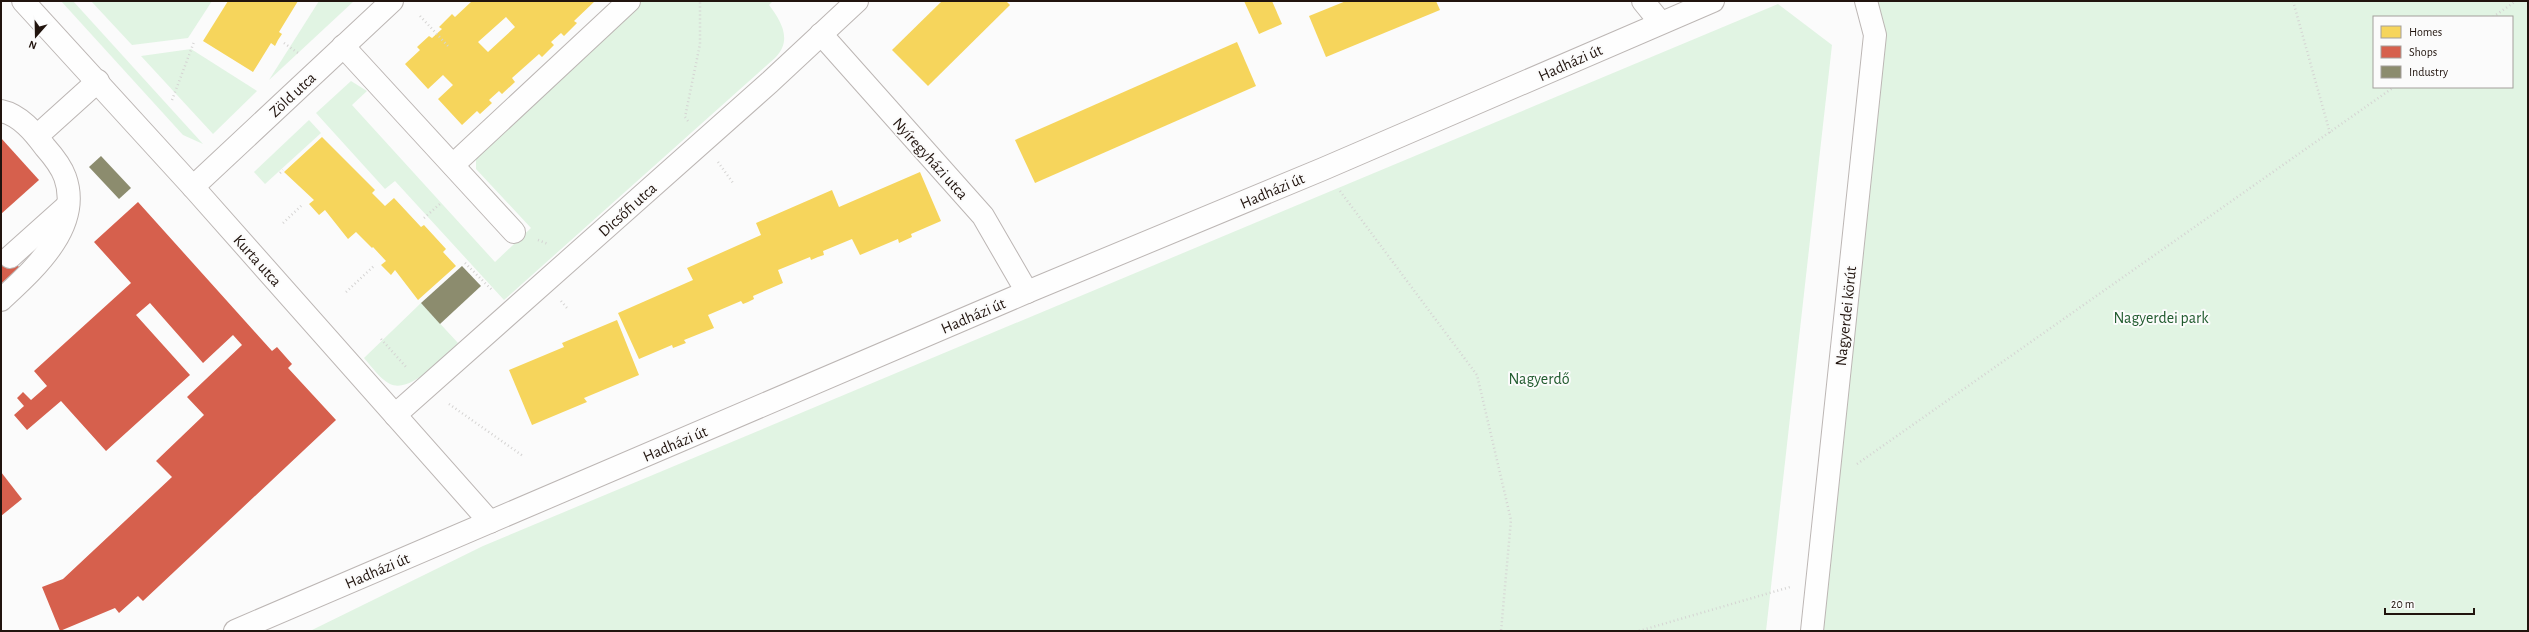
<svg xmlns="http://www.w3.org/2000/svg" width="2529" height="632" font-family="'Alegreya Sans',sans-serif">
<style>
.green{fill:#e1f4e3;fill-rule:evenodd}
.homes{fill:#f6d55c;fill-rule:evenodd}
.shops{fill:#d6604d}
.industry{fill:#8c8c6e}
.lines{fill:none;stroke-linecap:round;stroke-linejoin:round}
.minor-casing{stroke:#bcb6b4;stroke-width:24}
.path{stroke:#d5d4d3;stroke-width:2.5;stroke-dasharray:1 3;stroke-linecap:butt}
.minor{stroke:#fefefe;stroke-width:22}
.labels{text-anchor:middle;stroke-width:4;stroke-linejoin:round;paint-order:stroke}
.street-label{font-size:16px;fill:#21140e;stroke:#fbfbfb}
.park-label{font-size:16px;fill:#1f5a2d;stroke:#fbfbfb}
</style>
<rect width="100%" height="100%" fill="#fbfbfb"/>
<g class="green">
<polygon points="61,1 73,1 203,144 183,135"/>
<polygon points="91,1 212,1 188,38 132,45"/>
<polygon points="319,1 354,1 269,80"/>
<path d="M641 1H773L769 5C781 21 793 40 775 58L504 300 395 181 385 189 316 113 351 81 367 91 352 105 495 262 531 228 476 169V156Z"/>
<path d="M1866 1H2528V631H1812L1875 35ZM2374 17H2512V87H2374Z"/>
<polygon points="1778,4 1832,45 1766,631 310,631 483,546"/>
<polygon points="191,49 257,91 213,134 141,56"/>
<polygon points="309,120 321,133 265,184 254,172"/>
<path d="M421 303 458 343C443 356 412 394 390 384 380 379 372 367 364 358Z"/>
</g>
<g class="homes">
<polygon points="228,1 298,1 279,32 282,34 278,40 275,46 271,43 253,72 203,41"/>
<path d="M472 1H595L574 21 577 23 564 36 561 33 551 42 554 45 542 57 539 54 512 78 515 82 502 94 499 91 489 100 492 103 480 114 477 111 462 125 438 99 453 85 443 75 428 89 405 64 420 50 417 47 429 36 432 38 442 29 439 27 452 14 455 17ZM506 17 515 27 488 52 478 42Z"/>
<polygon points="942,1 1006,1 1010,5 928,86 892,50"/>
<polygon points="1244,1 1272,1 1282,24 1259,34"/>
<polygon points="1346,1 1436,1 1440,10 1326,57 1309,16"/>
<polygon points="1237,42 1256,86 1035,183 1015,140"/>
<polygon points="322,137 375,190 372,193 385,206 394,198 421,227 424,225 446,249 443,252 456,266 418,300 395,270 391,275 381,265 386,261 373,247 372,248 356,232 348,239 325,210 319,215 309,204 314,200 284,172"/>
<polygon points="920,172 941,221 911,234 912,237 899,243 898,239 860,255 852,239 823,251 824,255 818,257 811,260 810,257 778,270 783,283 753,296 754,299 748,302 743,304 741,301 708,315 714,328 684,340 686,343 673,348 672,345 639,359 618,313 693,280 687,268 761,235 756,223 832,190 839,207"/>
<polygon points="617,320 639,375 584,398 587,402 532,425 509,370 564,347 562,343"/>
</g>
<g class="shops">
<polygon points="1,138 39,180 1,214"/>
<polygon points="138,202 272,351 277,347 292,364 288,368 336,420 143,601 138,596 119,613 115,608 60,631 42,587 63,579 172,477 156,461 204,415 187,397 242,345 233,335 203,363 150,303 136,315 190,375 106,451 61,401 27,430 14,415 24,406 17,398 23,392 31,400 47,386 34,371 131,283 94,242"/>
<polygon points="1,247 19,267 1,284"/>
<polygon points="1,472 22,499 1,516"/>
</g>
<g class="industry">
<polygon points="101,156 131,188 119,199 89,167"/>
<polygon points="462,266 481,286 440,324 421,303"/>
</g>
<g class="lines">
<g class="minor-casing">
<g id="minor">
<polyline points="23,1 193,187 490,522"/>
<polyline points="1643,1 1660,22"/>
<polyline points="821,34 983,216 1027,292"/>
<polyline points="343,46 514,232"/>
<path d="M1 111C20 115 34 132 45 147 53 156 61 166 65 177 83 227 33 270 1 300"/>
<polyline points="37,136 98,81"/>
<polyline points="453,165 629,1"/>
<polyline points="193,187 392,1"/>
<polyline points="10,257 67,206"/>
<polyline points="395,415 770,82 857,1"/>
<polyline points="235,631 1027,292 1323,169 1713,1"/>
<polyline points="1812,631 1875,35 1866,1"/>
</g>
</g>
<g class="path">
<polyline points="2293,1 2330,133"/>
<polyline points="420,16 448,46"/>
<polyline points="2493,17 2516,1"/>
<polyline points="284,43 298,53"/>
<polyline points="172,100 194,42"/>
<polyline points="688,121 685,117 700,44 700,1"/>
<polyline points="718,162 733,183"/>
<polyline points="280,173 283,170"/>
<polyline points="1340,191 1477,375 1511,520 1501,631"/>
<polyline points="424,218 441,203"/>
<polyline points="283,223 303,204"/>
<polyline points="538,240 548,244"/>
<polyline points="465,263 493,291"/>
<polyline points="346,292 375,265"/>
<polyline points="561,301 567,308"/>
<polyline points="381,339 407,368"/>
<polyline points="449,404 523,456"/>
<polyline points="1857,464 2394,87"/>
<polyline points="1639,631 1790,587"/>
</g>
<use href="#minor" class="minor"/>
</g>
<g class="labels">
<g class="street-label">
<text transform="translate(1570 62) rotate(-24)" y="6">Hadházi út</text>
<text transform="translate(292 94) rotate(-43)" y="6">Zöld utca</text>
<text transform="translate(931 158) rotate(48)" y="6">Nyíregyházi utca</text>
<text transform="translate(1272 190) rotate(-23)" y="6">Hadházi út</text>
<text transform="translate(627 209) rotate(-42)" y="6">Dicsőfi utca</text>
<text transform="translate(258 260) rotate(48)" y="6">Kurta utca</text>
<text transform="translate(973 315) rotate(-23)" y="6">Hadházi út</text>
<text transform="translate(1845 316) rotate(-84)" y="6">Nagyerdei körút</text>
<text transform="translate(675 443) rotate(-23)" y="6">Hadházi út</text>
<text transform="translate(377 570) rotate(-23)" y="6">Hadházi út</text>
</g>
<g class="park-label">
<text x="2161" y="323">Nagyerdei park</text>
<text x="1539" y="384">Nagyerdő</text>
</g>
</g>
<rect width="2529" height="632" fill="none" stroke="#21140e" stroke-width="4"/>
<rect x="2373" y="16" width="140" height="72" fill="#fbfbfb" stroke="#a49f9c"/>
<rect x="2381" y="26" width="20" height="12" fill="#f6d55c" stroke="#a49f9c"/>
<text x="2409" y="36" font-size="12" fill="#21140e">Homes</text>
<rect x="2381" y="46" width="20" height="12" fill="#d6604d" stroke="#a49f9c"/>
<text x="2409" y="56" font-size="12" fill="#21140e">Shops</text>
<rect x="2381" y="66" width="20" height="12" fill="#8c8c6e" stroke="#a49f9c"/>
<text x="2409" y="76" font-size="12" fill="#21140e">Industry</text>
<g transform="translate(36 36) rotate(200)" stroke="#fbfbfb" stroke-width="3" paint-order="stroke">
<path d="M0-3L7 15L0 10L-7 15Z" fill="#21140e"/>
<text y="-6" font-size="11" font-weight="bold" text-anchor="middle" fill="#21140e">N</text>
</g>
<path d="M2385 608v6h89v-6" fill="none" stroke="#21140e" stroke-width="2"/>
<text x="2391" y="608" font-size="12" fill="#21140e" stroke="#fbfbfb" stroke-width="3" paint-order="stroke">20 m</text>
</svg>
